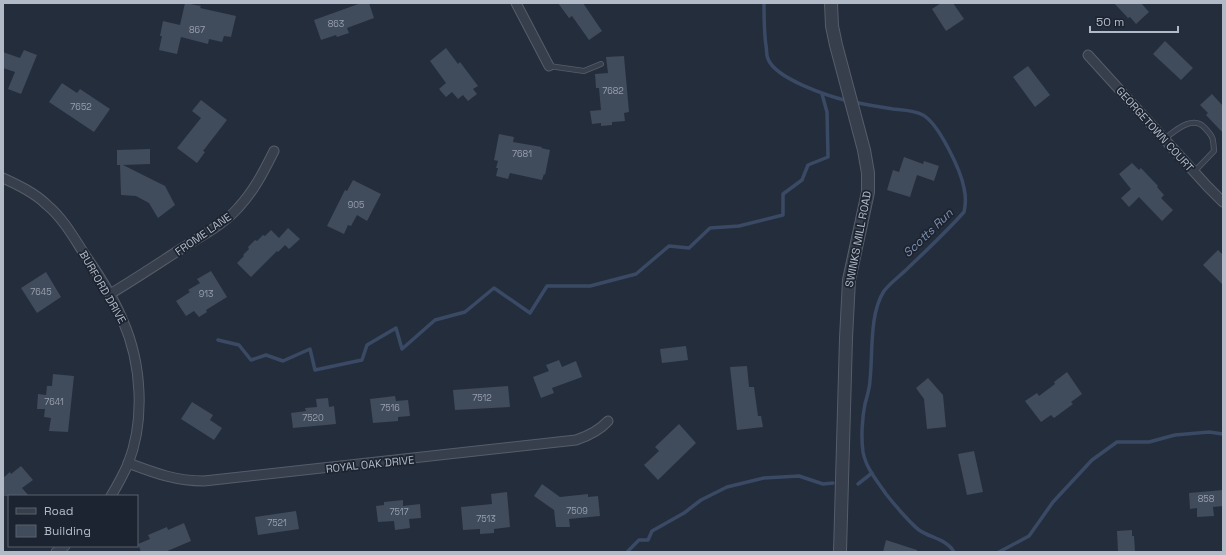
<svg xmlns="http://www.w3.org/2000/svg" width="1226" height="555" font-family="'Space Grotesk',sans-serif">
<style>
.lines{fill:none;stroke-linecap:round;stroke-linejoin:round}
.stream{stroke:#3a4964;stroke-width:3.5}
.building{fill:#404b5b}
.service-casing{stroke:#565d6a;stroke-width:6}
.minor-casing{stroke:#565d6a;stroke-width:11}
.tertiary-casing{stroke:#565d6a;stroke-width:14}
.service{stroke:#383f4c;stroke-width:4.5}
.minor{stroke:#383f4c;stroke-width:9}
.tertiary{stroke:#383f4c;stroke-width:12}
.labels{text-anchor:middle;stroke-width:3.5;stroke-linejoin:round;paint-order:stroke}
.number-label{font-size:9px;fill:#969eac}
.street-label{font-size:11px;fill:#b3bac7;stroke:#1d2431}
.water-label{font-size:12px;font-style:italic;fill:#7c8eae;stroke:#1d2431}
</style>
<rect width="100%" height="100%" fill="#242d3c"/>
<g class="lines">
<g class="stream">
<path d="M764 3C764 18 764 32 766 46 767 50 766 55 768 59 776 79 828 96 848 101"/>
<path d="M854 102C867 105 880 107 893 109 903 110 914 110 923 115 939 124 961 171 964 188 966 197 966 204 964 212 946 232 927 250 908 268 900 276 891 282 884 291 869 314 873 354 870 380 870 388 867 396 865 404 862 418 861 438 863 452 866 468 877 481 886 494 893 503 910 523 919 530 930 538 947 539 954 552"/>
<polyline points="218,340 239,345 251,360 266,355 283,361 310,349 315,370 362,360 367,345 396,328 402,349 435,320 465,312 494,288 530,313 547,286 590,286 636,274 669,246 689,248 710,228 739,226 783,215 783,194 802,180 808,165 828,157 827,112 822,94"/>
<polyline points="858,484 872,473"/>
<polyline points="627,552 639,540 648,540 652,531 684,513 701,500 727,487 764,478 799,476 823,484 833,483"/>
<polyline points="999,552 1029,536 1053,502 1092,460 1117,442 1149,442 1175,435 1209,432 1223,434"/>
</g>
</g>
<g class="building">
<polygon points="185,3 201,6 200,8 236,16 231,37 224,36 222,42 209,39 208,44 181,37 177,54 159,50 162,36 160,36 163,21 180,25"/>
<polygon points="361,3 369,3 374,18 347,28 349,33 337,37 336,35 321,40 314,20"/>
<polygon points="558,3 583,3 602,31 589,40 572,16 569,18"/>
<polygon points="941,3 953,3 964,19 946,31 932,9"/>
<polygon points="1114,3 1141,3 1149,12 1136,24 1130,17 1128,18"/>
<polygon points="1165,41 1193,68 1181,80 1153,54"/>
<polygon points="446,48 458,64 460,62 478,86 473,89 477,94 468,101 463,95 458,99 452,92 446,97 439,89 446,83 430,61"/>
<polygon points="24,50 37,55 21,94 8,89 15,72 3,68 3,52 20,58"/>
<polygon points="624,56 629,112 624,113 625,121 612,122 612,125 601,126 601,123 592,124 590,111 601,110 599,88 596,88 595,74 608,73 606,57"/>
<polygon points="1028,66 1050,95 1035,107 1013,77"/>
<polygon points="62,83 77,93 80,89 110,109 94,132 49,102"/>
<polygon points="1212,94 1223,106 1223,133 1206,115 1208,113 1200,105"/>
<polygon points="201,100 227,120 203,151 205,152 197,163 177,148 201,118 192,111"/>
<polygon points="499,134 514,137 513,142 542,147 541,148 550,150 545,175 544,174 542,180 510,173 508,179 496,176 498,168 496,168 498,161 494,160"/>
<polygon points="150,149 150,164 123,165 165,186 175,205 158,218 149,203 136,196 121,195 120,165 117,165 117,150"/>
<polygon points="904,157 923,164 924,161 939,166 934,181 917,175 910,197 887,190 893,170 899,172"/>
<polygon points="1132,163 1139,170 1141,168 1158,186 1157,187 1164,195 1161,198 1173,210 1162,221 1139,197 1129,207 1121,198 1131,189 1119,174"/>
<polygon points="353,180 381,194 367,221 357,215 351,226 348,225 344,234 327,226 345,190 347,191"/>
<polygon points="288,228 300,239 289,249 285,245 278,252 277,251 251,277 237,263 244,256 243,255 249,249 248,247 255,240 257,241 263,235 265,236 271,230 279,238"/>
<polygon points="1218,250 1223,255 1223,285 1203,265"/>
<polygon points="211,271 227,297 206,310 207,312 199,317 194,311 186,316 176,301 190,292 188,290 200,283 197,279"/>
<polygon points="46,272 61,297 37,313 21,288"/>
<polygon points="686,346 688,360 662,363 660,349"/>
<polygon points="559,360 562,367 576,361 582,377 552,388 554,393 541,398 533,377 549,371 546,365"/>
<polygon points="747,366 749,387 754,387 758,416 761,416 763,427 737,430 730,367"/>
<polygon points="1067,372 1082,394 1071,402 1073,404 1054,418 1051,415 1041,422 1025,401 1037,393 1039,396 1055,384 1054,382"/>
<polygon points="53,374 74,376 68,432 49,431 51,418 44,417 45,409 37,409 38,394 46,395 47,386 52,386"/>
<polygon points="928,378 943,395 946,427 927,429 924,399 916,388"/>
<polygon points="508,386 510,407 455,410 453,390"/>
<polygon points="395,396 396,401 408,400 410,416 398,417 398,421 373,423 370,399"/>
<polygon points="328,398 329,407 334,406 336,424 293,428 291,413 306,411 305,408 317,407 316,399"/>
<polygon points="192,402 213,415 210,420 222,428 214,440 181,419"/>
<polygon points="679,424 696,443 658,480 644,465 659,451 655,447"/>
<polygon points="974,451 983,492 967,495 958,454"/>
<polygon points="21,466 33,480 22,488 29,496 3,496 3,478 10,472 11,474"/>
<polygon points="542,484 560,497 588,494 588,497 598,496 600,516 569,519 570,527 556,527 554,510 534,496"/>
<polygon points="1223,490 1223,506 1213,507 1214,516 1197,517 1197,508 1190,509 1189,493"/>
<polygon points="507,492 510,527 494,529 494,533 480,534 480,529 463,530 461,507 492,504 491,494"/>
<polygon points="403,500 403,506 420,504 421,518 409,519 410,528 395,530 394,521 378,522 376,506 384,505 384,502"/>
<polygon points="296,511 299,529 258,535 255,517"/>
<polygon points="184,523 191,541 165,552 141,552 138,544 150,539 148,535 167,527 168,530"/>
<polygon points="1132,530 1132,536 1134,536 1135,552 1118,552 1117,531"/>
<polygon points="886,540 917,550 917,552 883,552"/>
</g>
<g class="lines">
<g class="service-casing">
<g id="service">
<polyline points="549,66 584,71 601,64"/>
<path d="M1164 139C1175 131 1193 114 1205 128 1214 138 1213 138 1214 151L1194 172"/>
</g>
</g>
<g class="minor-casing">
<g id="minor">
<polyline points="516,3 549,66"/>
<polyline points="1088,55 1207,186 1223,202"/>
<path d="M3 178C18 185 35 193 47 205 64 219 75 240 87 258 101 278 114 299 123 321 142 364 145 421 128 464 123 475 117 486 111 496"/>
<path d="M110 294C135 279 159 263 184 247 203 235 224 224 238 208 254 191 264 171 274 151"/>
<path d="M128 463C155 473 175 481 204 481L576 440C588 436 599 431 608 421"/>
<polyline points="56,552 65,546"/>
</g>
</g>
<g class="tertiary-casing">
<polyline id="tertiary" points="831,3 832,26 836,45 864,150 868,173 868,192 849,280 846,338 840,552"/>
</g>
<use href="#service" class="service"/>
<use href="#minor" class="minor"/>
<use href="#tertiary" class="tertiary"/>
</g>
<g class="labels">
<g class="number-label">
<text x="336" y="27">863</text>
<text x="197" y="33">867</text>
<text x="613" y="94">7682</text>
<text x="81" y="110">7652</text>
<text x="522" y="157">7681</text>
<text x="356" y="208">905</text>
<text x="41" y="295">7645</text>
<text x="206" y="297">913</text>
<text x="482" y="401">7512</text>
<text x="54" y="405">7641</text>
<text x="390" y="411">7516</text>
<text x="313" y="421">7520</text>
<text x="1206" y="502">858</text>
<text x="577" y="514">7509</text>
<text x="399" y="515">7517</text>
<text x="486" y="522">7513</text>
<text x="277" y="526">7521</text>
</g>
<g class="street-label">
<text transform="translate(1155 129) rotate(48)" y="4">GEORGETOWN COURT</text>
<text transform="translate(203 234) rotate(-35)" y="4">FROME LANE</text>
<text transform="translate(858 239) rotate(-79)" y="4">SWINKS MILL ROAD</text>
<text transform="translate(103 287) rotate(60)" y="4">BURFORD DRIVE</text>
<text transform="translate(370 464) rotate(-6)" y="4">ROYAL OAK DRIVE</text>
</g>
<g class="water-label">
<text transform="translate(928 233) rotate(-44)" y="4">Scotts Run</text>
</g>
</g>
<rect width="1226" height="555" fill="none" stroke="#b3bac7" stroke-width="8"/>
<rect x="8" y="495" width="130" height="52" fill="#1d2431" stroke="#59606d"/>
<rect x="16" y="508" width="20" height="6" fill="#383f4c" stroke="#59606d"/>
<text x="44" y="515" font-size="12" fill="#b3bac7">Road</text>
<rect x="16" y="525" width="20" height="12" fill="#404b5b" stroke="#59606d"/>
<text x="44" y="535" font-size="12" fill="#b3bac7">Building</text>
<path d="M1090 26v6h88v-6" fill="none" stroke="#b3bac7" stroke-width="2"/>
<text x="1096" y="26" font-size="12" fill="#b3bac7" stroke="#1d2431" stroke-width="3" paint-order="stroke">50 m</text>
</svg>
